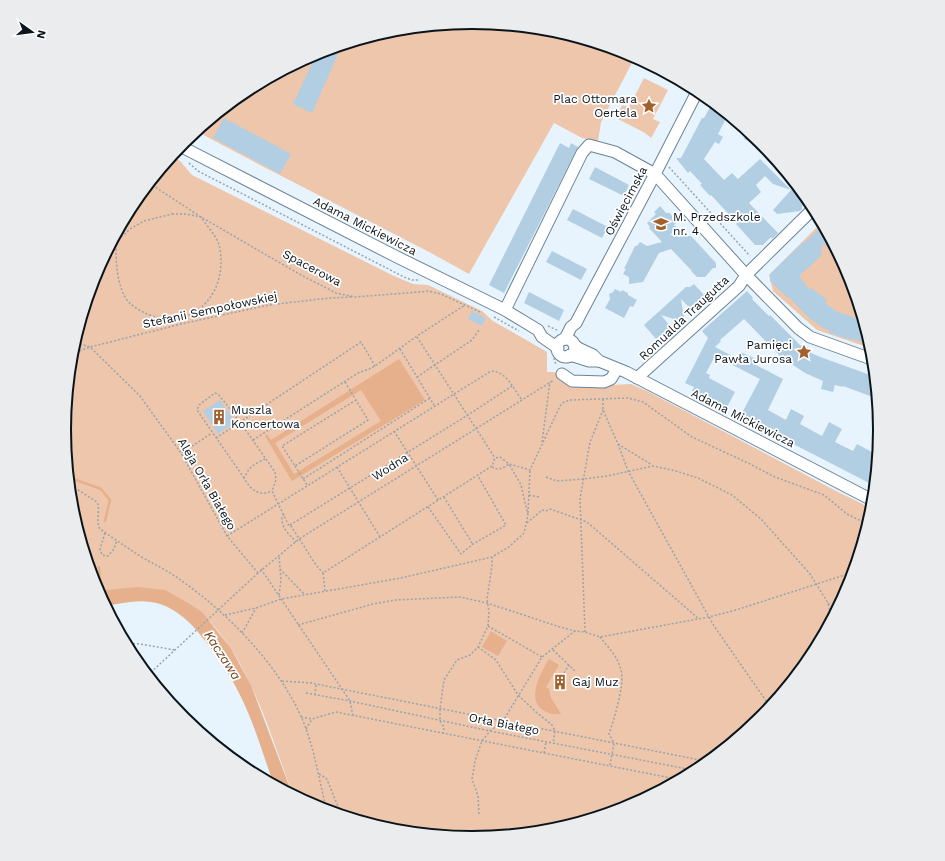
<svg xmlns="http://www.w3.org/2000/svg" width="945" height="861" font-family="'Work Sans',sans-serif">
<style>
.green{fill:#edc6ac}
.water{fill:#e6b08c;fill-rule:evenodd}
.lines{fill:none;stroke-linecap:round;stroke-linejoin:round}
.stream{stroke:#e6b08c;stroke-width:2.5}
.building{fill:#b2cee3}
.minor-casing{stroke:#698396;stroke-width:13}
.path{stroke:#98a4ac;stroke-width:1.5;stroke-dasharray:2 2;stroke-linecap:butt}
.minor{stroke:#fff;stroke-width:11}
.labels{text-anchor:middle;stroke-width:3.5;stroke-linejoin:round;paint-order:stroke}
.poi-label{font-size:12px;fill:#0a141b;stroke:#fff;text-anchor:start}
.street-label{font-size:12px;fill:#0a141b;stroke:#fff}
.water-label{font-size:13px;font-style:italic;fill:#6e3c14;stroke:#fff}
.rim{fill:none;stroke:#0a141b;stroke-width:2}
</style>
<rect width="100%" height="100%" fill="#e8f4fd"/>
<g class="green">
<polygon points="473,22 552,30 629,53 635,57 601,122 598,141 582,138 554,123 469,274 431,253 262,166 196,131 246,91 316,53 393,30"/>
<polygon points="644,78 668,90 653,119 660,122 651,138 645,133 618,119 616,117 622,105 629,107"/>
<path d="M172 156 180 161 192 175 394 276 413 284 428 285 482 311 493 321 547 352V372H554L568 384 592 386 631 384 647 391 838 492 873 509 850 587 812 658 761 720 699 770 629 808 552 831 472 839 393 831 316 808 300 799 298 794 293 795C269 732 246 644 190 604L98 592 95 587 72 510 64 430 72 351 95 274 133 203Z"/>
<polygon points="822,222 850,274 873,349 817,330 773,291 769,275"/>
</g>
<g class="water">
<path d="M399 359 425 400 292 481 265 436 267 434 271 440ZM361 390 381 421 294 474 275 443Z"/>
<path d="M137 587 165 590 190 604 202 612 230 647 251 685 293 796 274 785C263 755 254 722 239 693 229 673 217 655 202 637 191 623 178 610 160 604 142 598 123 603 105 606L97 591Z"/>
<polygon points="491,631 507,641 498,656 482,647"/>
<path d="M549 659 559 665 546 687 549 689 551 698 561 714C554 715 549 714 543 710 526 699 541 672 549 659Z"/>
</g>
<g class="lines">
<g class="stream">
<polyline points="69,480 76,480 101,489 110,500 105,521"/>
<polyline points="99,567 101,592"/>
</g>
</g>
<g class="building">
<polygon points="342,45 312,113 293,104 317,53"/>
<polygon points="713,102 728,115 718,134 723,137 719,144 715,142 704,159 724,180 732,173 738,179 760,159 791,190 796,184 809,199 802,206 802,209 800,211 777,214 773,210 791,190 773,184 765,176 756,185 761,192 749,203 778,233 772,239 771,237 763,245 755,245 736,224 737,223 711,195 710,196 700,185 702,184 690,171 688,173 676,158 681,158 702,118 704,118"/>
<polygon points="224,118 291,154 280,174 213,138"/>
<polygon points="748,131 762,142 768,149 767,150 744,139"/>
<polygon points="560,143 569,148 571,143 578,147 504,293 489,285"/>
<polygon points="595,167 629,185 624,196 589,179"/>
<polygon points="660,206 666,213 670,213 672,216 672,219 676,223 674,225 677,228 670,235 691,236 716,263 716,268 713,268 705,277 697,277 691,271 692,271 671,249 659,253 643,282 629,284 629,277 623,274 626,269 624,269 635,246 637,246 640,242 647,246 662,242 649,228 650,227 647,223 656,214 654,212"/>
<polygon points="573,209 608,227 602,238 567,220"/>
<polygon points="823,225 834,244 829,249 822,243 821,256 799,276 809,289 811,288 827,300 825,303 836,311 864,321 871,345 853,339 852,340 829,333 830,330 823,328 808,317 789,297 788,298 770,281 770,274 803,242 804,243"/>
<polygon points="552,251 587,269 581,280 546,262"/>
<polygon points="694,284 705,296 691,309 681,299 684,318 680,321 661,315 671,327 656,339 644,325 686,287 690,287"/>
<polygon points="615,289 621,292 622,290 628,293 628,295 637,300 633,307 630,306 624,318 605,308 610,299 609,294 613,292"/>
<polygon points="747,291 753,298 752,299 769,316 770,315 800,345 811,351 811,353 823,358 876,377 878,399 843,386 843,387 835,385 833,392 821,389 823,381 805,373 781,357 744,319 720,340 721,341 715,347 738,359 741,352 758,360 756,365 783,379 768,410 786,420 791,409 804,416 800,424 822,436 829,422 842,429 835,442 853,451 857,444 872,452 880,436 875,486 768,431 768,429 741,415 760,379 715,356 706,373 710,375 709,378 735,392 726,409 692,391 694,387 685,383 708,338 702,331"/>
<polygon points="529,292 564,310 559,321 524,303"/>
<polygon points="472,311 486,318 482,326 468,319"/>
<polygon points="220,400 235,422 218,434 203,411"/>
</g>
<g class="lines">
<g class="minor-casing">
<g id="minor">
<polyline points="180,146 395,256 505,310 538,330 542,337 558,348"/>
<polyline points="183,148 187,139"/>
<polyline points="505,310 582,153 589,145 615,152 655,174 746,275 798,328 810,337 874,360"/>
<polyline points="565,339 571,327 576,323 579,317 655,174 698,90"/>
<circle cx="566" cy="348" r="9"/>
<polyline points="574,345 580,349 593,355 599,361 626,372 874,501"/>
<polyline points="570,355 589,361 599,361"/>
<polyline points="562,374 572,381 604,382 611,379 617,369"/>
<polyline points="637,378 739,286 746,275 814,208"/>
</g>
</g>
<g class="path">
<polyline points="189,163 198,171 404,277 412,280 420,280"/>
<polyline points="669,167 750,256"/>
<polyline points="149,183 201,217 301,275 336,293 355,297 419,292 428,291 441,294 482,313"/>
<path d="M172 214H186L201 217C206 225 216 235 219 245 221 251 221 258 221 263 220 305 183 331 145 313 137 309 128 304 124 295 116 278 116 260 116 242L130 229 144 221Z"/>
<polyline points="109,249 116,242 117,234"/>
<polyline points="180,317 181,324"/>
<polyline points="494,317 519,331"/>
<polyline points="548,326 559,331"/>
<polyline points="76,337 80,344 90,347 140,396 181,453 227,536 258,573"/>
<polyline points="417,337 495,458"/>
<polyline points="74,342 80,344"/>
<polyline points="400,349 434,405"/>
<polyline points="72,354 90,347 181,324 269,305 329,298 352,297"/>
<polyline points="554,358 556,365"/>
<polyline points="417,377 472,340 479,330"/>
<polyline points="345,382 368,420 295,466 282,446 356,400"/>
<polyline points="603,399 603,410 618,444 628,471 714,626 771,708"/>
<polyline points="394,431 438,500"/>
<polyline points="216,438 361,342 375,366"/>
<polyline points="253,440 358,373 369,369 375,366 417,336 465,305"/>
<polyline points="542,442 550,382"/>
<polyline points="618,444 652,465"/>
<polyline points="182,453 212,433"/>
<path d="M265 459 255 464 249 469 244 478C250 489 258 497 272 491"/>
<polyline points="295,466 307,485"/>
<polyline points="337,467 380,537"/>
<polyline points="546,477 557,481 583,479 607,476 653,466 676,471 698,478 732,495 761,519 810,574 828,603 832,621"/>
<polyline points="244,478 197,410 199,405 215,393 219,395 240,422 275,472 276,480 272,491 289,526 291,526 316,565 323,573"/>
<polyline points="303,479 430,398"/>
<path d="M70 488 78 490 97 502C101 511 95 522 100 529 113 538 126 547 140 556 153 564 167 570 179 579 227 612 280 666 303 721 315 750 319 781 327 811"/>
<polyline points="529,495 539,497"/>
<polyline points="444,497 472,543"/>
<polyline points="428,507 461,554 473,544 506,525 478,476"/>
<polyline points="528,513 530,470"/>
<path d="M284 514 282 517C281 528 289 534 296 542"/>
<polyline points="527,523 542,510 546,511 550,509 587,522 699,619"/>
<polyline points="290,525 468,415 512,386"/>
<polyline points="105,533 100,549 102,555 108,556 114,549 117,540"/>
<path d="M227 536 491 371C507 372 513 388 522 400"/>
<polyline points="261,569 350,701 353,716"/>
<polyline points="280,569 305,595"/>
<polyline points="325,591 323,573 492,466"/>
<polyline points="279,595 281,580 279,555"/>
<polyline points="828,603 837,610"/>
<path d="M225 615 256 608 281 599 401 578 492 557 509 547 524 533 528 515 521 485 509 464C503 468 500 470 493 468V462L495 458 500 457 509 464 530 470 560 406 564 402 571 400 628 398 643 402 692 437 748 463 775 477 824 495 847 514 869 525"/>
<polyline points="298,625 373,604 396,600 460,597 487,603 560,627 575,631 585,632 600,637 709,617 736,610 854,572"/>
<polyline points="488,626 542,657"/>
<polyline points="585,632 580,499 590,442 603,410"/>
<polyline points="242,633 256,608"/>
<path d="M600 637C608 647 618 657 621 670 625 685 614 719 609 734L614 743 610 765"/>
<polyline points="125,643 140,644 175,650"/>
<polyline points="478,647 496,660 518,695 536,712 552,725 555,731 553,743"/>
<polyline points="553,650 575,671"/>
<polyline points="564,673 569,665"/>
<polyline points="148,675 258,573 299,539 554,380"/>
<polyline points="282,681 311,683 710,762"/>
<polyline points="306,693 350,701 490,731 698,771"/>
<polyline points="315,695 316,685"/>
<polyline points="301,717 312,719 336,712 681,780"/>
<polyline points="306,729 312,719"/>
<polyline points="443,734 444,727 440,721 440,709 444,680 457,660 470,655 478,647 488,626 489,612 487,599 492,566 492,557"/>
<polyline points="544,753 546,742"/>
<polyline points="319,774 326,778 328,782 342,816"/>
<polyline points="479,814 478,796 472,779 475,761 482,741 490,731 503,721 542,657 575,631"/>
</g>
<use href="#minor" class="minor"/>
</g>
<defs>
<g id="sight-bare" transform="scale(1.2)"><path d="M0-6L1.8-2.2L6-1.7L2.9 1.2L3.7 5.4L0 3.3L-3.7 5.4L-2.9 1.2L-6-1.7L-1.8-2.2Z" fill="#a2602d" stroke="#fff" stroke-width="2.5" paint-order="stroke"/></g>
<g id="school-bare" transform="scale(1.2)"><path d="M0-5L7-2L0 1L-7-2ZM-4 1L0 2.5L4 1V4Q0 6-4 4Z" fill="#a2602d" stroke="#fff" stroke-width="2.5" paint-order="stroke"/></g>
<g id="building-bare" transform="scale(1.2)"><path d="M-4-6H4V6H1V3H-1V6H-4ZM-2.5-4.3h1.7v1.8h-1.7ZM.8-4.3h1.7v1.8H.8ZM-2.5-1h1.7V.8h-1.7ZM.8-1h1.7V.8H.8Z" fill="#a2602d" stroke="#fff" stroke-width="2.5" paint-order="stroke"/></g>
</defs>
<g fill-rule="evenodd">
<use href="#sight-bare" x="649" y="106"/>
<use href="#school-bare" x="661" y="224"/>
<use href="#sight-bare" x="804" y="352"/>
<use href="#building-bare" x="219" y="417"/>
<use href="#building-bare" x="560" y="682"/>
</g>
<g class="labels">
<g class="poi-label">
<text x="637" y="103" text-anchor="end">Plac Ottomara<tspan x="637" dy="14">Oertela</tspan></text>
<text x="673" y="221">M. Przedszkole<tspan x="673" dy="14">nr. 4</tspan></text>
<text x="792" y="349" text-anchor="end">Pamięci<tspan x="792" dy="14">Pawła Jurosa</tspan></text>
<text x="231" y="414">Muszla<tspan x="231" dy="14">Koncertowa</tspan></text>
<text x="572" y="686">Gaj Muz</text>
</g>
<g class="street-label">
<text transform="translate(626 201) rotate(-62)" y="4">Oświęcimska</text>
<text transform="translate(365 226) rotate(27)" y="4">Adama Mickiewicza</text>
<text transform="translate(312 268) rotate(28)" y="4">Spacerowa</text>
<text transform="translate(210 310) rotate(-12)" y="4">Stefanii Sempołowskiej</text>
<text transform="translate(684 318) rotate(-43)" y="4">Romualda Traugutta</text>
<text transform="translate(743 418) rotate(27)" y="4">Adama Mickiewicza</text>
<text transform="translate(390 467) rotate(-32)" y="4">Wodna</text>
<text transform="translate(207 484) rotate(60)" y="4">Aleja Orła Białego</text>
<text transform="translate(504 724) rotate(11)" y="4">Orła Białego</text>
</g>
<g class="water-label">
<text transform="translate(223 655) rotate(57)" y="5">Kaczawa</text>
</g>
</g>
<path d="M0 0H945V861H0ZM71 430a401 401 0 1 1 802 0a401 401 0 1 1-802 0Z" fill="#ebeced" fill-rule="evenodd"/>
<path class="rim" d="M71 430a401 401 0 1 1 802 0a401 401 0 1 1-802 0Z"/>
<g transform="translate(32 32) rotate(104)" stroke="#ffffff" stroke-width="3" paint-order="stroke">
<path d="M0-3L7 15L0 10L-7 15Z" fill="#0a141b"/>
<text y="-6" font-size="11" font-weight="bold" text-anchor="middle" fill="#0a141b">N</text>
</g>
</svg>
